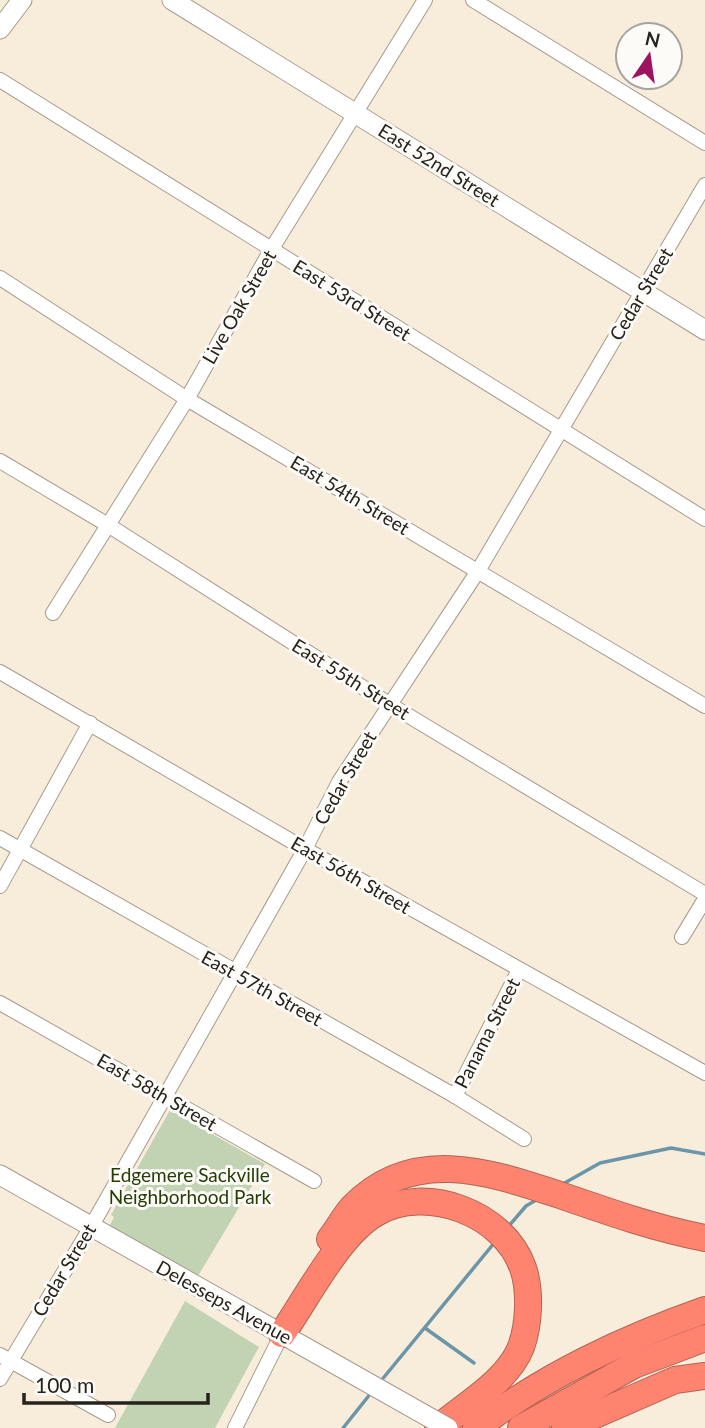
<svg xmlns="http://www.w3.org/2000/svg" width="705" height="1428" font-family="Lato,sans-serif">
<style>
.green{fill:#c1d3b2}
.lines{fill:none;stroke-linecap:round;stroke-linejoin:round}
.stream{stroke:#6b96a9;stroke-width:3.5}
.street-casing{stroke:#a69b8b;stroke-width:16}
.secondary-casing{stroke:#a69b8b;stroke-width:21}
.highway-casing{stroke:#b26253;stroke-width:28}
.street{stroke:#fff;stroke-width:14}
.secondary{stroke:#fff;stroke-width:19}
.highway{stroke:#fe8470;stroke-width:26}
.secondary-bridge-casing{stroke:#a69b8b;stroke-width:21;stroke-linecap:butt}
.secondary-bridge{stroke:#fff;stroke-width:19}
.labels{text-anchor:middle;stroke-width:6;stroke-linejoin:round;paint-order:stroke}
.street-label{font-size:19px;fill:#26221c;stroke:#fdfbf8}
.park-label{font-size:19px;fill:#253d05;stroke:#fdfbf8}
</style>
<rect width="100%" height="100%" fill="#f8ecdb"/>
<g class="green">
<polygon points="170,1110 265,1164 198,1276 112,1230 110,1225 114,1217 111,1215"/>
<polygon points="185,1301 259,1347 215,1428 115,1428"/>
</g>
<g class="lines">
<g class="stream">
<polyline points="561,1185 600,1163 671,1148 705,1154"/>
<polyline points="507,1228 526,1206 536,1200"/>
<polyline points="425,1328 474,1363"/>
<polyline points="380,1382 495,1242"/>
<polyline points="343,1428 371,1393"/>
</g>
<g class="street-casing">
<g id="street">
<polyline points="473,0 705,143"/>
<polyline points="0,80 705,519"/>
<polyline points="0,278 187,399 705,706"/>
<polyline points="0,461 108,525 389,704 705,894"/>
<polyline points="53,613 187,399 271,250 425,0"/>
<polyline points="0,672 305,849 705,1073"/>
<polyline points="0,838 455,1096 524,1139"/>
<polyline points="0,886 90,723"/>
<polyline points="682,937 705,899"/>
<polyline points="0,1003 314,1181"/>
<polyline points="455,1096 519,970"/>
<polyline points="0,1355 108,1415"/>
<polyline points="0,1379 91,1227 305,849 339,782 478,571 705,185"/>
<polyline points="235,1428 282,1334"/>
</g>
</g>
<g class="secondary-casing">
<g id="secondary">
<polyline points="172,0 705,330"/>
<polyline points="0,29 22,0"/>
<polyline points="0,1175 326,1359"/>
</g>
</g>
<g class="highway-casing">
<g id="highway">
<path d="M330 1239C338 1229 344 1217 352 1208 411 1146 487 1171 557 1194 606 1211 654 1228 705 1238"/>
<path d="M282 1334C307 1298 339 1234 376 1213 426 1184 504 1213 523 1268 531 1291 529 1325 521 1347 508 1381 465 1405 438 1428"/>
<path d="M476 1428C546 1375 623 1339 705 1310"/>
<polyline points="521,1428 634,1365 705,1338"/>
<polyline points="565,1428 675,1380 705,1376"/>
</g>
</g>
<use href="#street" class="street"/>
<use href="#secondary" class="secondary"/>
<use href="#highway" class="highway"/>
<g class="secondary-bridge-casing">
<polyline id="secondary-bridge" points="326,1359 448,1428"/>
</g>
<use href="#secondary-bridge" class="secondary-bridge"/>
</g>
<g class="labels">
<g class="street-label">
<text transform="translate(439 165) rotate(32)" y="7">East 52nd Street</text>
<text transform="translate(641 294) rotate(-59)" y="7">Cedar Street</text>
<text transform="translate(352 300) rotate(32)" y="7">East 53rd Street</text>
<text transform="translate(239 307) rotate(-60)" y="7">Live Oak Street</text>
<text transform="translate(350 495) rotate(31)" y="7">East 54th Street</text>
<text transform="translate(351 679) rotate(32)" y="7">East 55th Street</text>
<text transform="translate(345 778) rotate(-60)" y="7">Cedar Street</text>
<text transform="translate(351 875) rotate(30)" y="7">East 56th Street</text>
<text transform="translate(262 988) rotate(29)" y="7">East 57th Street</text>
<text transform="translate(487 1033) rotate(-63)" y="7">Panama Street</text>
<text transform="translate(157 1092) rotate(30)" y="7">East 58th Street</text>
<text transform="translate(64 1270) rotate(-59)" y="7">Cedar Street</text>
<text transform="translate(224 1302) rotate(29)" y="7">Delesseps Avenue</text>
</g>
<g class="park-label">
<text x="190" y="1182">Edgemere Sackville<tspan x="190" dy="22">Neighborhood Park</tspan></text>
</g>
</g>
<g transform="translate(649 56) rotate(13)"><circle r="33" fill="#fdfbf8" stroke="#a7a4a0" stroke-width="2"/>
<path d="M0-5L12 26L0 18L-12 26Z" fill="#9e1360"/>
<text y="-10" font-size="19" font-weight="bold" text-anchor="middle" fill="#26221c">N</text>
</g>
<path d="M24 1393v10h184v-10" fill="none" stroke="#26221c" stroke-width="3.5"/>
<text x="35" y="1393" font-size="21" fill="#26221c" stroke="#fdfbf8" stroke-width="5" paint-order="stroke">100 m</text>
</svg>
